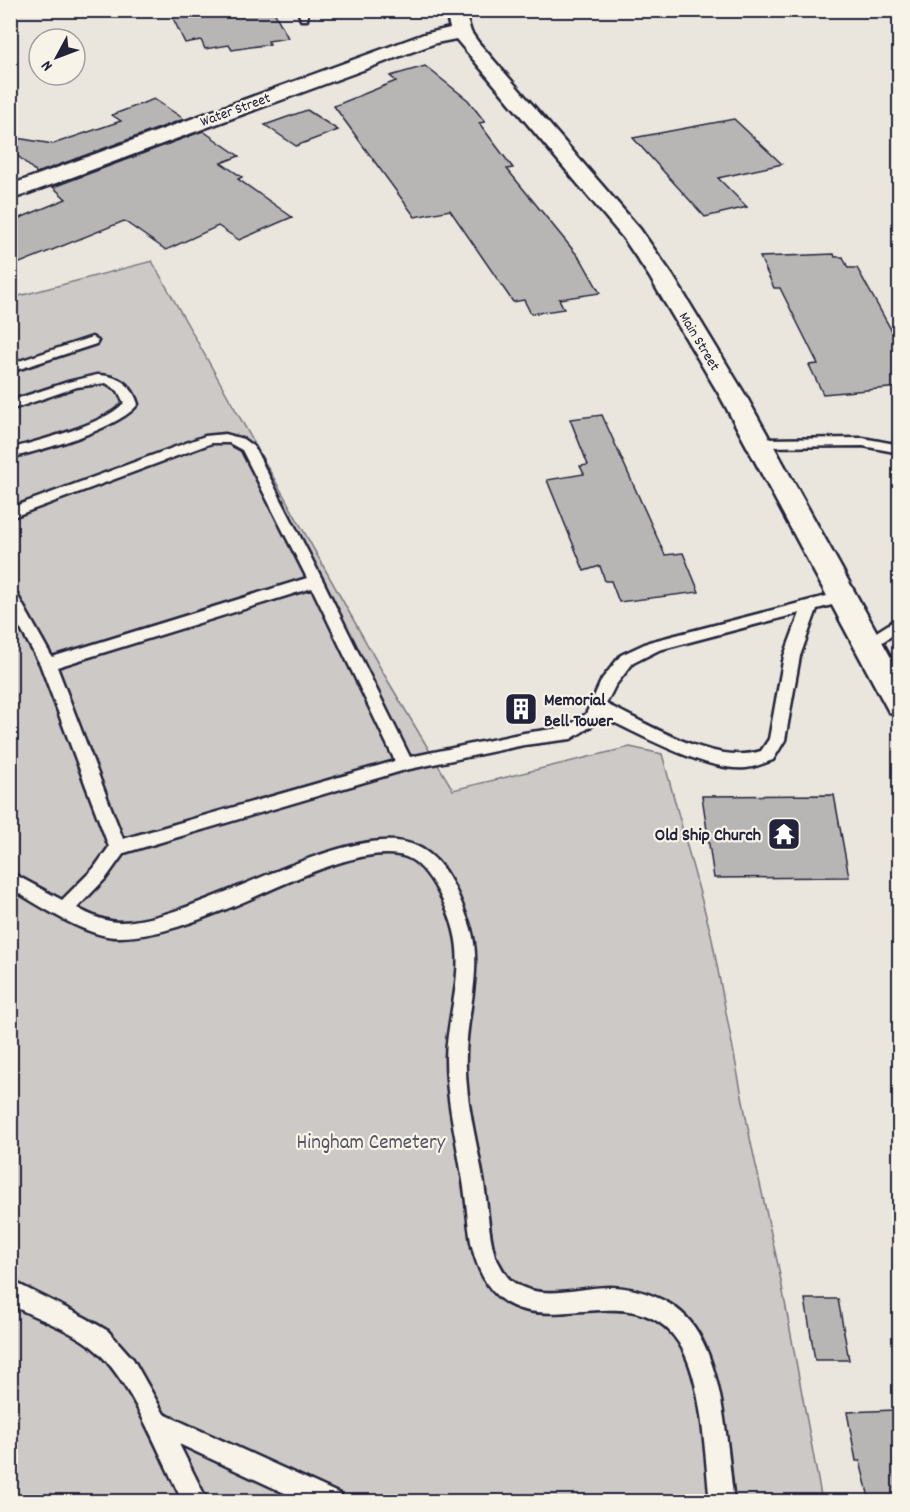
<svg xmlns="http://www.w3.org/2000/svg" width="910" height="1512" font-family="Dekko,sans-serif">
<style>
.green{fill:#cdc9c6;stroke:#787680;stroke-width:1.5}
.building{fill:#b8b6b5;stroke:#22223b;stroke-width:1.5}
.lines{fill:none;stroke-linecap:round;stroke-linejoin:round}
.service-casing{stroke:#22223b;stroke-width:5}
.secondary-casing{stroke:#22223b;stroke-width:5}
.service{fill:#f7f3e8;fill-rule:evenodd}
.secondary{fill:#f7f3e8;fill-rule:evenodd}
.labels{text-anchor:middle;stroke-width:4.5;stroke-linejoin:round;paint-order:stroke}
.far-street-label{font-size:15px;fill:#22223b;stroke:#f7f3e8}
.poi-label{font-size:18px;font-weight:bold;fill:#22223b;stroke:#f7f3e8;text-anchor:start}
.near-park-label{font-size:21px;fill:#555465;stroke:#f7f3e8}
</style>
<rect width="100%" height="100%" fill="#eae6de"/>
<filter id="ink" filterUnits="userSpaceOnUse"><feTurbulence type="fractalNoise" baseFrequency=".0167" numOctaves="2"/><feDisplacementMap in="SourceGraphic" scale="12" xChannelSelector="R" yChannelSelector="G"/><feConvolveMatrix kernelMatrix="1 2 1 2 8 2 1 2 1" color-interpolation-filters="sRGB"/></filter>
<g filter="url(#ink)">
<polygon class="green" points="152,261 385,676 453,790 630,747 662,754 711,934 751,1143 778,1265 822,1501 11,1502 11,298"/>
<g class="building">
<polygon points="169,10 273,10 288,38 268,41 270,44 232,50 229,45 205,49 201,40 185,43"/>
<polygon points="425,66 468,100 485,122 479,123 513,168 507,169 582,261 600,293 559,299 564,309 531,314 524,300 513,302 450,210 415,217 334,106 396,81 390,76"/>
<polygon points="154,99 184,119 37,173 10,149 10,137 53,144 121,121 112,115"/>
<polygon points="307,110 338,130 296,146 265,125"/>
<polygon points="734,119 782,164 718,178 747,207 705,217 633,138"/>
<polygon points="203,131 239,156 221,163 242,177 238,179 292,217 239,240 218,226 166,250 124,221 10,267 10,222 66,199 53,187"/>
<polygon points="834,254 835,257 843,257 848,268 857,268 900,346 900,387 823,394 809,365 818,364 780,288 774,288 760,257"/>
<polygon points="602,415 665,555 683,553 699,592 619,602 611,581 605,581 600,566 584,571 547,480 584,474 580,466 588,465 570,419"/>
<polygon points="834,795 849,877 714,878 702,796"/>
<polygon points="805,1299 838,1299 849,1360 815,1360"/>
<polygon points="895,1410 900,1431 900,1502 870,1502 860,1461 856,1461 847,1412"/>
</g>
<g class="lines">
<g class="service-casing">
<g id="service">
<polygon points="298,10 308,10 307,20 301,20"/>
<polygon points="92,337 98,341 96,344 10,372 10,364"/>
<path d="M97 375C117 375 132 384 138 404 119 429 42 450 10 458V449C41 440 103 425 124 403L118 391 106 383 77 387 10 410V401L68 382Z"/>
<path d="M225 434 243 439 254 447 323 581 410 757 524 733 567 727 586 714 602 679 621 655 649 642 842 592 850 597 847 601 817 609 800 656 785 740 773 760C764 763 755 767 746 768 706 772 637 733 601 716L598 722 571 739 524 745 405 770 124 853 106 878 77 908C90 915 105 922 120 922 200 922 358 810 422 849 446 863 459 895 468 920 485 963 467 1009 466 1054 464 1098 477 1141 484 1184 488 1208 488 1232 495 1256 500 1264 505 1277 513 1282 541 1302 578 1287 610 1287 628 1287 642 1291 658 1298 675 1305 689 1317 698 1333 725 1379 727 1449 734 1502H710C705 1458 703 1388 683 1350 631 1252 501 1383 471 1242 467 1218 466 1194 461 1170 455 1133 446 1096 446 1058 447 1016 465 973 454 931 449 910 429 865 406 857 363 842 276 889 234 906 198 920 161 936 121 937 88 939 39 905 10 888V872L62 900 94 868 109 847 40 664 10 610V590L15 591 52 657 307 578 242 450 229 443H212L10 518V508L205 436ZM312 588 395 761 123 839 57 667ZM800 613 784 656 769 739 761 751C714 766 649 724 606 704L615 686 633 663 659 650Z"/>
<polygon points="863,438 900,445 900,453 863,446 759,447 752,443 759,439"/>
<polygon points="900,617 900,630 872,649 862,649 859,645 862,641"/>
<path d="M10 1280 86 1318 108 1331 133 1359 164 1414 340 1494 344 1502H304L179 1444 208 1502H183C160 1457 130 1377 92 1347 68 1328 37 1319 10 1304Z"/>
</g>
</g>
<g class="secondary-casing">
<polygon id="secondary" points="445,10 464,10 471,32 478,42 640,229 673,276 746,396 900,674 900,716 889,712 720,396 649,276 624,239 456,39 436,43 10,200 10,185 424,34 450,28"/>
</g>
<use href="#service" class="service"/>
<use href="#secondary" class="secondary"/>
</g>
</g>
<defs>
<g id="building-square" transform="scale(1.725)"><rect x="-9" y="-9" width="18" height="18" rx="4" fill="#22223b" stroke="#f7f3e8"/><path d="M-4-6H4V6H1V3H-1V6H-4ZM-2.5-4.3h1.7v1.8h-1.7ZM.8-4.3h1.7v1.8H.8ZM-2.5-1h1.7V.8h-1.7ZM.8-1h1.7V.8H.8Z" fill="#fff"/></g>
<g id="temple-square" transform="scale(1.725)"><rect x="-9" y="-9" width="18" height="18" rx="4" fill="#22223b" stroke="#f7f3e8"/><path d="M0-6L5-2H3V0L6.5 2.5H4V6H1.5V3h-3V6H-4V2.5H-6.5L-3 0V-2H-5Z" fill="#fff"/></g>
</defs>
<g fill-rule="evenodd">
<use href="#building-square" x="521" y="709"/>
<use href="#temple-square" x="784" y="834"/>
</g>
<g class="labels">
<g class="far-street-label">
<text transform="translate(235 109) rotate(-20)" y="5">Water Street</text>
<text transform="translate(700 341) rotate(59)" y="5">Main Street</text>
</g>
<g class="poi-label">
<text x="544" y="705">Memorial<tspan x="544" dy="21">Bell Tower</tspan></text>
<text x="761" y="840" text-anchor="end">Old Ship Church</text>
</g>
<g class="near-park-label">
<text x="371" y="1148">Hingham Cemetery</text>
</g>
</g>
<rect width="910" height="1512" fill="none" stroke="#f7f3e8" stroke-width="36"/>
<rect x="18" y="18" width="874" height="1476" fill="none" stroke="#22223b" stroke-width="2" filter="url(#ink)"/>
<g transform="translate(57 57) rotate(229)"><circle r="28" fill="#f7f3e8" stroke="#a29fa3" stroke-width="1.5"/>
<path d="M0-4.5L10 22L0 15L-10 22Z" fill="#22223b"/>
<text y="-9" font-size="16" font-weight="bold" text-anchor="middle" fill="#22223b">N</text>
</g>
</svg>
